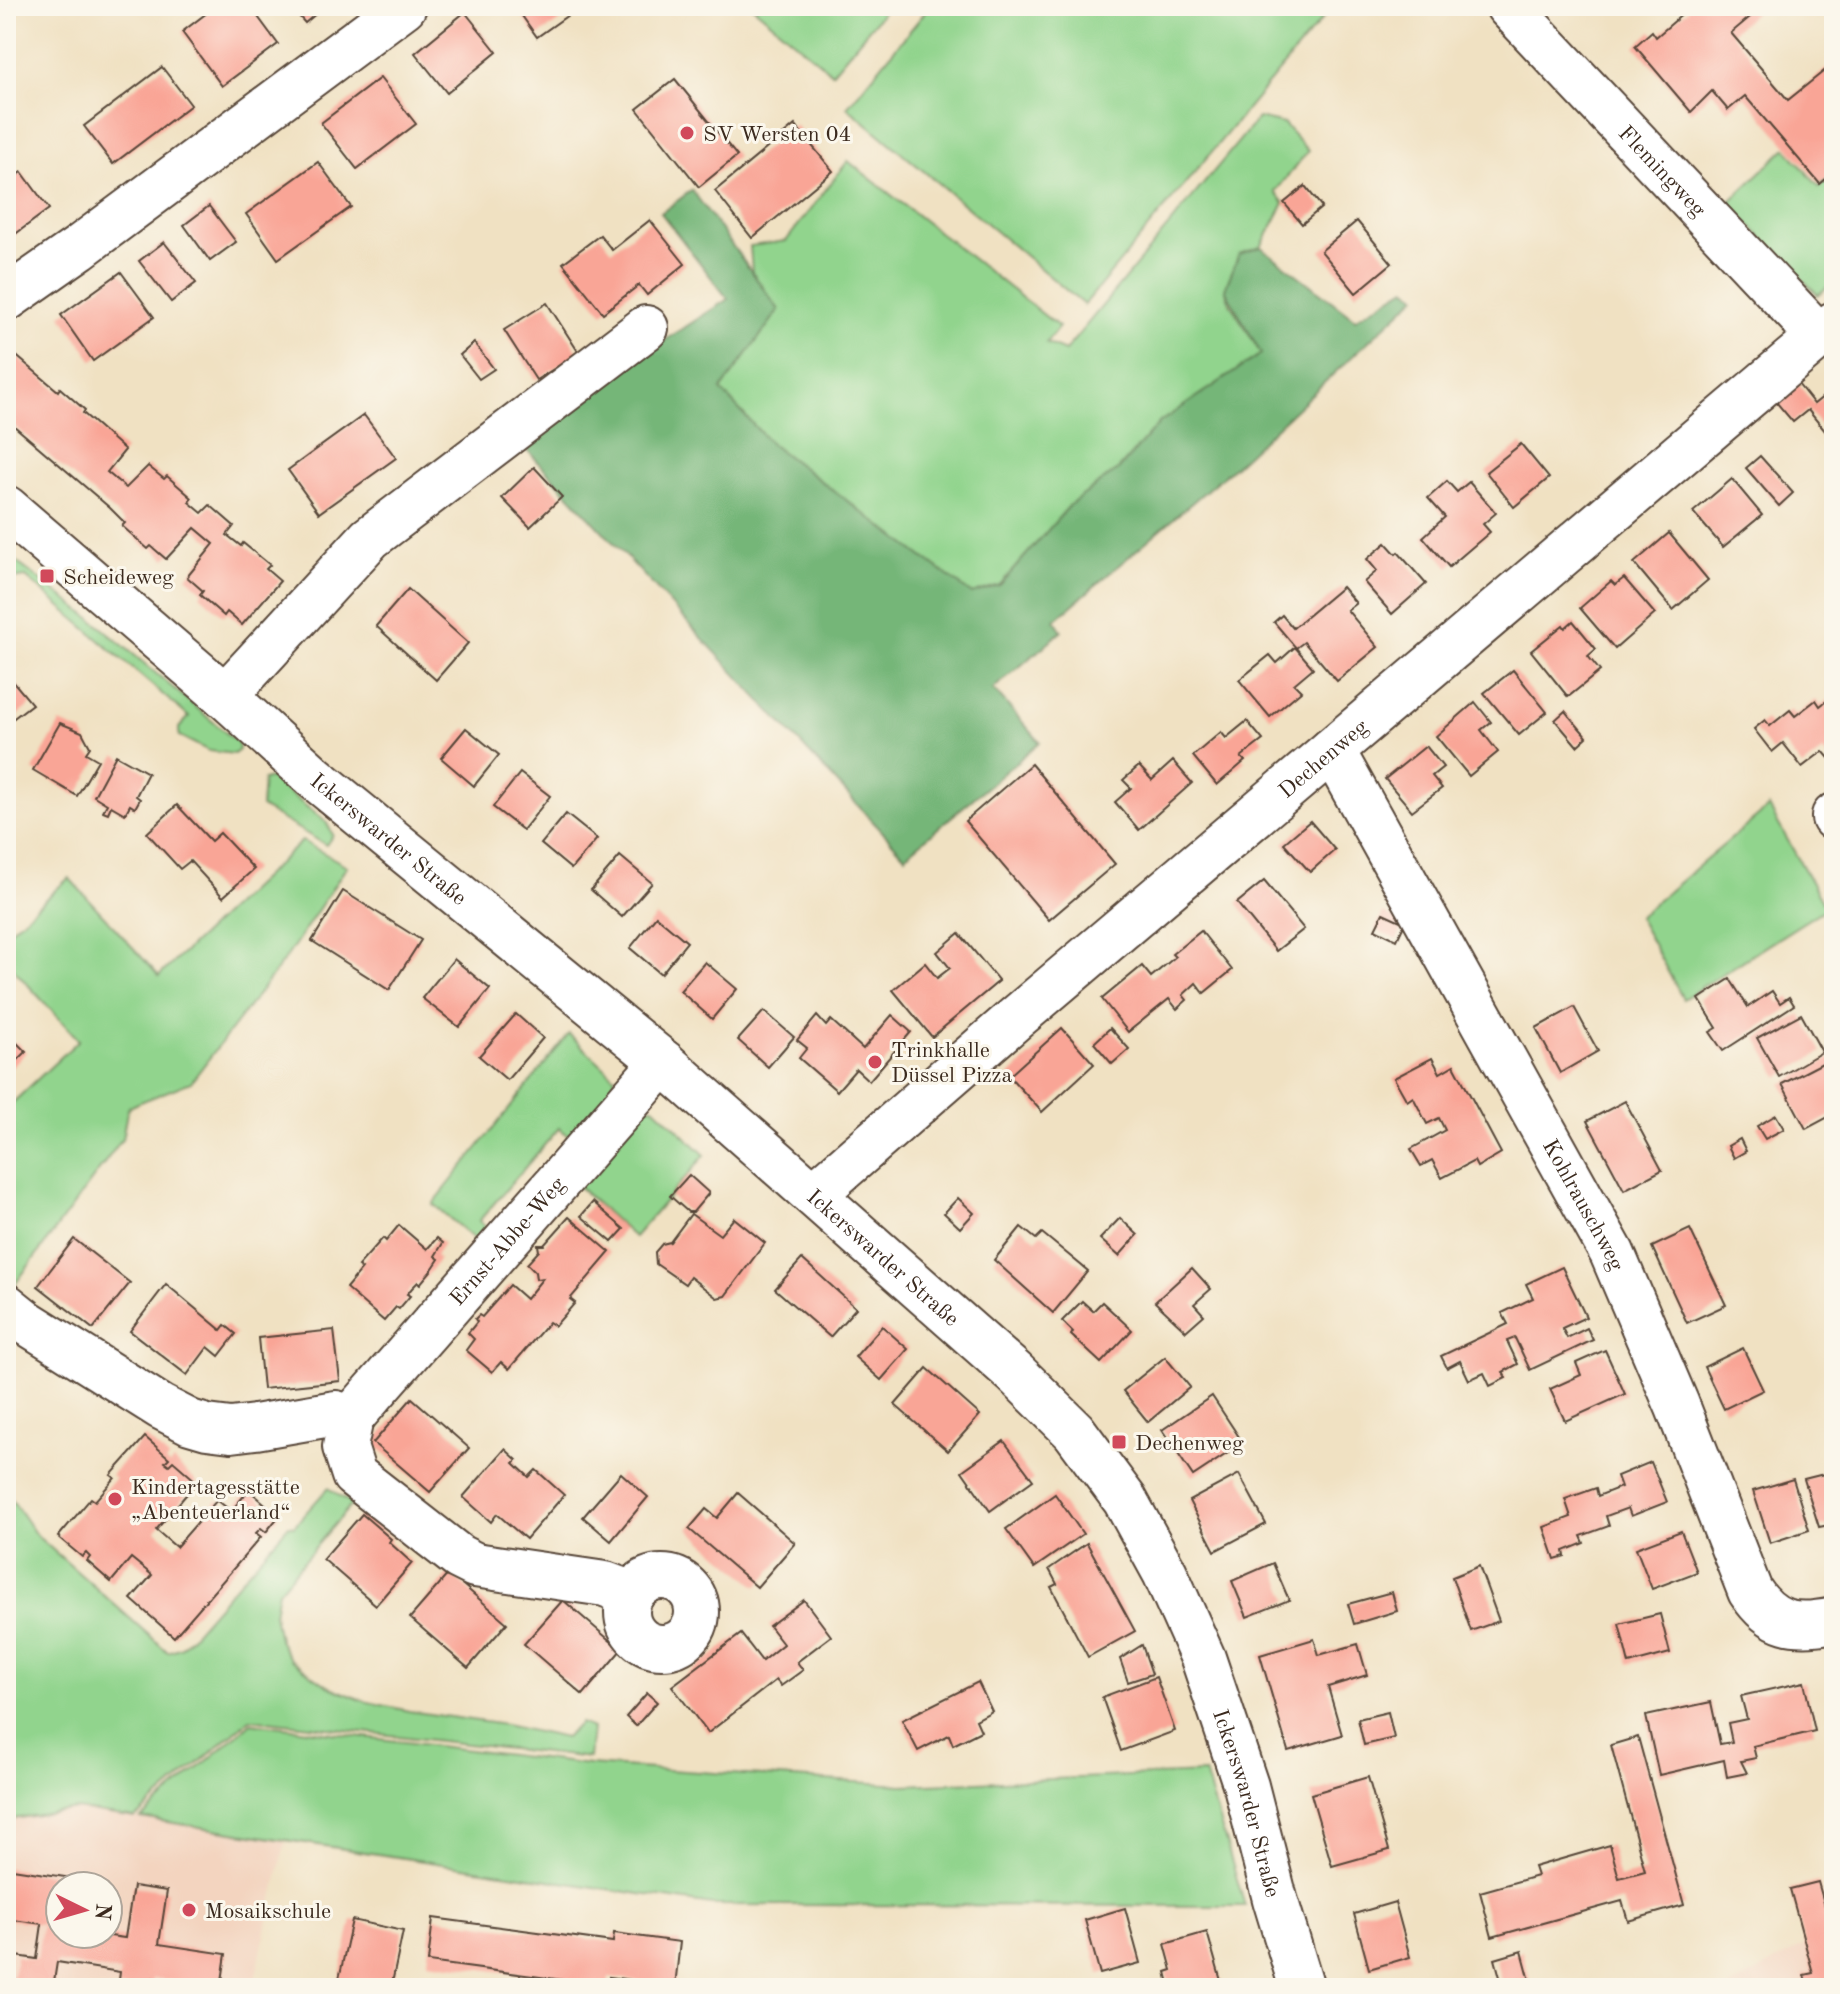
<svg xmlns="http://www.w3.org/2000/svg" width="1840" height="1994" font-family="'Old Standard TT',serif">
<style>
.built{fill:#f3d4bf;fill-rule:evenodd}
.green{fill:#91d48d;stroke:#667f56;stroke-width:2}
.forest{fill:#74b678;stroke:#58704b;stroke-width:2}
.building{fill:#f9a596}
.lines{fill:none;stroke-linecap:round;stroke-linejoin:round}
.minor-casing{stroke:#564537;stroke-width:48}
.major-casing{stroke:#564537;stroke-width:48}
.minor{stroke:#fff;stroke-width:44}
.major{stroke:#fff;stroke-width:44}
.poi-dot{fill:#d1495b;stroke:#fbf7ec;stroke-width:3}
.labels{text-anchor:middle;stroke-width:6;stroke-linejoin:round;paint-order:stroke}
.poi-label{font-size:22px;fill:#3b2a1e;stroke:#fbf7ec;text-anchor:start}
.street-label{font-size:22px;fill:#3b2a1e;stroke:#fbf7ec}
</style>
<rect width="100%" height="100%" fill="#fbf7ec"/>
<filter id="ink" filterUnits="userSpaceOnUse"><feTurbulence type="fractalNoise" baseFrequency=".0125" numOctaves="2"/><feDisplacementMap in="SourceGraphic" scale="16" xChannelSelector="R" yChannelSelector="G"/><feConvolveMatrix kernelMatrix="1 2 1 2 8 2 1 2 1" color-interpolation-filters="sRGB"/></filter>
<filter id="wash" filterUnits="userSpaceOnUse"><feTurbulence type="fractalNoise" baseFrequency=".006" numOctaves="4" result="noise"/><feDisplacementMap in="SourceGraphic" scale="32" xChannelSelector="R" yChannelSelector="G"/><feGaussianBlur stdDeviation="1.8" result="paint"/><feColorMatrix in="noise" values="0 0 0 0 0 0 0 0 0 0 0 0 0 0 0 0 0 1.4 0 .05"/><feComposite in="paint" operator="in"/></filter>
<g filter="url(#wash)">
<rect width="100%" height="100%" fill="#f0e1c2"/>
<g class="built">
<path d="M76 1809 286 1840 253 1988H6V1820ZM60 1886H108V1934H60Z"/>
<polygon points="1834,1928 1834,1988 1729,1988"/>
</g>
<g class="green">
<polygon points="752,6 888,6 832,73"/>
<polygon points="930,6 1333,6 1084,305 847,107"/>
<polygon points="1258,118 1284,124 1308,151 1275,192 1284,203 1261,247 1239,254 1225,289 1230,303 1261,354 1160,422 1119,469 1070,505 1000,585 972,594 771,444 721,390 779,310 752,272 750,246 786,241 848,161 1059,327 1046,343 1065,351"/>
<polygon points="1786,148 1819,187 1834,174 1834,281 1818,295 1728,203"/>
<polygon points="6,554 93,620 238,743 239,750 234,754 209,751 179,736 179,728 189,717 26,577 6,580"/>
<polygon points="270,778 326,822 333,835 326,845 261,807 263,780"/>
<polygon points="1769,807 1826,908 1683,999 1638,917"/>
<polygon points="302,841 347,866 288,955 191,1082 128,1107 122,1139 13,1287 6,1282 6,1109 79,1040 6,961 6,934 69,878 159,976"/>
<polygon points="569,1034 615,1077 612,1090 578,1144 559,1128 479,1221 497,1237 488,1251 433,1204"/>
<polygon points="644,1107 654,1107 705,1155 634,1237 574,1183"/>
<polygon points="328,1488 352,1504 278,1591 274,1614 279,1640 290,1659 328,1686 364,1701 409,1711 505,1725 565,1738 580,1723 592,1728 589,1758 250,1719 135,1818 76,1809 6,1820 6,1491 36,1535 168,1652 182,1647 289,1525 294,1526"/>
<polygon points="251,1723 590,1765 902,1785 1205,1773 1245,1906 712,1905 141,1818"/>
</g>
<polygon class="forest" points="692,190 779,310 721,390 771,444 972,594 1000,585 1070,505 1119,469 1160,422 1261,354 1225,289 1239,254 1261,247 1355,319 1406,288 1417,296 1237,464 1055,620 1062,631 993,689 1040,742 905,856 516,438 728,299 661,213"/>
<g id="blocks">
<g class="building">
<polygon points="216,6 250,6 278,44 222,86 182,32"/>
<polygon points="290,6 325,6 305,23"/>
<polygon points="515,6 561,6 568,15 537,37"/>
<polygon points="1692,6 1763,6 1731,33 1788,100 1834,63 1834,172 1820,184 1745,96 1728,110 1712,91 1691,112 1635,46 1652,31 1656,37"/>
<polygon points="465,12 497,52 447,93 415,53"/>
<polygon points="162,67 191,105 113,164 84,126"/>
<polygon points="380,78 416,124 357,169 321,123"/>
<polygon points="675,79 737,156 699,187 637,109"/>
<polygon points="795,125 833,171 752,238 715,191"/>
<polygon points="318,162 351,207 278,259 246,214"/>
<polygon points="22,172 49,209 6,241 6,184"/>
<polygon points="1305,186 1322,207 1302,224 1284,203"/>
<polygon points="209,206 236,242 210,261 184,225"/>
<polygon points="650,220 685,264 647,295 639,285 603,313 563,263 600,235 612,250"/>
<polygon points="1357,221 1392,263 1356,293 1321,251"/>
<polygon points="164,242 196,283 171,302 139,261"/>
<polygon points="121,272 154,317 93,361 61,315"/>
<polygon points="547,303 579,353 536,380 504,330"/>
<polygon points="474,343 494,369 479,379 460,355"/>
<polygon points="13,353 58,391 60,388 85,410 83,413 125,450 107,472 126,488 148,466 164,479 167,476 192,498 189,502 202,513 210,505 234,526 227,535 241,546 243,543 270,565 266,569 280,581 242,625 227,612 224,616 200,595 203,591 187,577 214,544 195,528 166,559 151,546 148,549 122,526 125,523 110,508 6,419 6,362"/>
<polygon points="1798,384 1814,404 1834,388 1834,442 1808,410 1793,422 1776,402"/>
<polygon points="364,415 396,458 319,513 288,470"/>
<polygon points="1521,444 1549,478 1514,507 1486,472"/>
<polygon points="1760,456 1793,493 1779,506 1746,468"/>
<polygon points="534,467 562,497 530,527 502,498"/>
<polygon points="1732,479 1762,515 1723,547 1693,512"/>
<polygon points="1447,481 1457,492 1469,482 1496,513 1483,524 1490,532 1449,567 1423,537 1445,517 1428,498"/>
<polygon points="1669,533 1708,580 1673,610 1634,563"/>
<polygon points="1386,543 1396,554 1398,552 1426,584 1392,614 1364,582 1377,571 1367,559"/>
<polygon points="1624,578 1655,614 1615,649 1580,608 1611,581 1615,585"/>
<polygon points="1342,587 1356,603 1347,610 1378,647 1337,681 1304,642 1296,648 1274,622 1282,615 1293,628"/>
<polygon points="408,589 468,643 436,680 376,626"/>
<polygon points="1573,621 1596,649 1588,656 1600,671 1568,697 1531,651 1563,625 1565,628"/>
<polygon points="1295,647 1313,668 1294,684 1301,691 1270,717 1239,680 1270,655 1277,663"/>
<polygon points="1513,670 1547,712 1519,735 1484,693"/>
<polygon points="6,673 32,704 6,724"/>
<polygon points="1834,695 1834,754 1829,758 1823,751 1802,767 1783,743 1772,752 1754,729 1765,720 1770,726 1790,710 1795,716 1816,700 1820,706"/>
<polygon points="1475,702 1491,722 1481,730 1498,752 1469,776 1436,736"/>
<polygon points="1565,711 1587,737 1577,746 1555,720"/>
<polygon points="1247,721 1263,740 1241,757 1245,761 1217,785 1193,756 1221,732 1226,738"/>
<polygon points="60,723 82,732 90,747 86,753 98,760 77,796 33,770"/>
<polygon points="466,728 499,755 474,786 441,758"/>
<polygon points="1426,746 1443,767 1432,776 1442,788 1412,811 1385,779"/>
<polygon points="116,755 148,773 136,796 140,799 135,808 130,805 125,814 111,806 108,813 103,811 107,804 94,796"/>
<polygon points="1173,761 1192,783 1139,830 1115,802 1131,788 1123,780 1139,766 1152,780"/>
<polygon points="1031,764 1115,864 1049,920 965,821"/>
<polygon points="520,773 550,796 523,830 493,807"/>
<polygon points="177,805 211,841 220,833 254,869 223,897 190,861 180,869 147,833"/>
<polygon points="566,814 597,839 571,869 541,844"/>
<polygon points="1310,821 1335,850 1310,872 1284,843"/>
<polygon points="620,856 652,883 622,917 591,890"/>
<polygon points="1264,881 1304,929 1276,951 1237,903"/>
<polygon points="343,891 421,940 389,990 312,941"/>
<polygon points="1383,913 1405,923 1397,940 1375,929"/>
<polygon points="656,916 687,942 661,974 630,948"/>
<polygon points="1201,931 1232,970 1204,993 1196,983 1183,995 1187,1000 1177,1009 1169,999 1128,1032 1102,999 1142,966 1151,977 1175,957 1172,954"/>
<polygon points="959,933 999,981 932,1037 893,990 925,963 937,978 950,968 937,952"/>
<polygon points="454,959 490,989 459,1027 422,998"/>
<polygon points="705,962 737,989 712,1019 680,991"/>
<polygon points="1730,979 1748,1007 1772,991 1780,1003 1789,997 1794,1005 1723,1051 1710,1032 1717,1028 1699,999"/>
<polygon points="1574,1007 1598,1051 1560,1073 1536,1028"/>
<polygon points="764,1011 794,1037 768,1067 738,1040"/>
<polygon points="516,1014 543,1038 507,1080 479,1056"/>
<polygon points="1801,1014 1822,1052 1779,1077 1757,1038"/>
<polygon points="892,1015 911,1032 869,1081 856,1069 837,1091 799,1058 807,1048 797,1040 817,1016 826,1026 831,1020 863,1049"/>
<polygon points="1062,1028 1094,1064 1042,1112 1009,1076"/>
<polygon points="1110,1028 1129,1049 1112,1064 1094,1043"/>
<polygon points="6,1038 13,1045 16,1042 26,1052 6,1072"/>
<polygon points="1834,1057 1834,1114 1806,1129 1782,1084"/>
<polygon points="1432,1058 1440,1073 1454,1065 1501,1153 1477,1167 1474,1161 1442,1178 1432,1160 1421,1166 1411,1149 1445,1130 1439,1118 1427,1124 1413,1097 1407,1101 1394,1078"/>
<polygon points="1625,1101 1662,1170 1624,1190 1587,1121"/>
<polygon points="1776,1115 1784,1129 1765,1139 1757,1126"/>
<polygon points="1740,1139 1746,1151 1734,1158 1728,1146"/>
<polygon points="689,1175 709,1193 693,1212 688,1212 670,1196"/>
<polygon points="958,1198 974,1213 960,1228 944,1213"/>
<polygon points="593,1202 624,1229 612,1242 581,1216"/>
<polygon points="691,1214 720,1235 734,1218 765,1243 725,1296 717,1298 690,1277 685,1284 656,1264 655,1252 662,1244 670,1242"/>
<polygon points="569,1217 610,1252 570,1299 575,1303 555,1326 549,1322 509,1369 501,1362 492,1372 466,1350 474,1339 468,1333 477,1322 475,1319 479,1315 482,1317 510,1285 526,1299 543,1278 536,1279 535,1272 527,1264 539,1251 538,1245 544,1245"/>
<polygon points="1120,1218 1138,1235 1119,1256 1100,1239"/>
<polygon points="399,1225 427,1249 437,1238 443,1243 435,1256 439,1259 431,1271 420,1284 418,1282 412,1288 407,1294 410,1296 399,1309 396,1307 384,1321 346,1288 362,1269 358,1266 383,1238 386,1241"/>
<polygon points="1021,1227 1036,1239 1042,1233 1088,1271 1053,1313 994,1260"/>
<polygon points="1690,1229 1726,1305 1687,1323 1652,1247"/>
<polygon points="74,1239 130,1283 93,1329 38,1286"/>
<polygon points="802,1259 856,1308 830,1337 775,1289"/>
<polygon points="1562,1267 1586,1317 1562,1328 1567,1338 1587,1328 1593,1340 1530,1370 1515,1338 1507,1341 1518,1364 1503,1372 1506,1378 1490,1386 1484,1373 1469,1380 1460,1361 1447,1368 1441,1356 1508,1324 1502,1313 1533,1298 1526,1284"/>
<polygon points="1192,1268 1211,1289 1194,1304 1204,1315 1186,1331 1155,1302"/>
<polygon points="166,1284 221,1330 225,1325 236,1334 219,1356 208,1347 187,1375 130,1331"/>
<polygon points="1082,1301 1093,1311 1102,1302 1132,1330 1101,1363 1071,1335 1073,1332 1062,1321"/>
<polygon points="882,1326 908,1349 881,1380 855,1357"/>
<polygon points="334,1330 340,1381 263,1389 258,1338"/>
<polygon points="1743,1348 1763,1390 1724,1409 1704,1367"/>
<polygon points="1605,1350 1625,1394 1565,1421 1550,1389 1581,1375 1576,1363"/>
<polygon points="1165,1357 1190,1387 1148,1422 1123,1391"/>
<polygon points="927,1368 980,1415 948,1451 895,1405"/>
<polygon points="1212,1396 1243,1443 1193,1476 1162,1430"/>
<polygon points="412,1398 469,1448 430,1492 373,1443"/>
<polygon points="145,1437 169,1458 165,1462 169,1465 173,1461 197,1482 156,1530 176,1547 217,1500 231,1511 249,1490 279,1516 266,1532 261,1528 256,1533 261,1537 174,1637 131,1599 152,1575 131,1558 111,1582 87,1561 90,1557 86,1553 82,1557 58,1537 91,1498 95,1501 115,1478 111,1475"/>
<polygon points="1004,1441 1033,1480 990,1511 962,1471"/>
<polygon points="505,1449 517,1460 514,1463 529,1477 536,1470 564,1495 526,1539 497,1514 491,1522 463,1497"/>
<polygon points="1651,1462 1667,1502 1631,1516 1628,1508 1606,1516 1609,1526 1581,1536 1584,1543 1564,1551 1565,1556 1555,1559 1544,1527 1571,1517 1565,1499 1596,1488 1598,1496 1621,1487 1617,1476"/>
<polygon points="621,1473 648,1497 611,1541 583,1517"/>
<polygon points="1239,1474 1266,1524 1215,1551 1189,1501"/>
<polygon points="1824,1474 1828,1489 1834,1488 1834,1524 1819,1527 1804,1479"/>
<polygon points="1793,1479 1809,1530 1770,1543 1753,1491"/>
<polygon points="738,1493 795,1543 757,1587 689,1529 706,1509 717,1518"/>
<polygon points="1055,1494 1083,1534 1034,1568 1006,1529"/>
<polygon points="362,1514 391,1539 389,1542 412,1563 376,1605 323,1559"/>
<polygon points="1681,1531 1697,1572 1652,1589 1636,1548"/>
<polygon points="1087,1543 1135,1631 1088,1657 1051,1587 1057,1584 1049,1569"/>
<polygon points="1273,1563 1289,1600 1247,1617 1232,1581"/>
<polygon points="1479,1566 1499,1621 1471,1631 1452,1577"/>
<polygon points="449,1573 507,1623 468,1668 410,1618"/>
<polygon points="1392,1592 1397,1611 1354,1624 1348,1604"/>
<polygon points="563,1600 621,1650 583,1695 524,1644"/>
<polygon points="804,1600 831,1636 797,1662 803,1670 781,1686 776,1680 708,1733 672,1686 741,1634 762,1661 783,1644 769,1626"/>
<polygon points="1660,1614 1670,1653 1629,1664 1619,1624"/>
<polygon points="1314,1639 1319,1655 1358,1644 1367,1675 1328,1687 1342,1735 1288,1751 1260,1655"/>
<polygon points="1834,1644 1834,1668 1833,1668 1828,1645"/>
<polygon points="1142,1645 1152,1674 1128,1682 1120,1659"/>
<polygon points="1156,1677 1175,1731 1121,1751 1102,1697"/>
<polygon points="978,1682 992,1711 976,1720 981,1731 953,1745 949,1735 918,1751 902,1720"/>
<polygon points="1804,1682 1815,1731 1753,1746 1756,1758 1741,1761 1747,1773 1727,1777 1724,1760 1659,1775 1646,1716 1711,1702 1720,1744 1732,1742 1728,1723 1747,1719 1741,1696"/>
<polygon points="647,1693 657,1702 636,1726 626,1717"/>
<polygon points="1388,1712 1394,1738 1364,1745 1358,1719"/>
<polygon points="1638,1737 1684,1905 1628,1921 1622,1901 1492,1937 1480,1892 1537,1876 1534,1867 1610,1845 1619,1878 1645,1871 1611,1745"/>
<polygon points="1368,1777 1389,1850 1332,1866 1311,1794"/>
<polygon points="6,1868 72,1878 71,1886 60,1886 60,1934 96,1934 125,1938 133,1886 167,1891 159,1944 226,1954 221,1988 153,1978 152,1988 118,1988 120,1972 57,1962 53,1988 11,1988 16,1956 37,1959 42,1924 6,1919"/>
<polygon points="1818,1882 1831,1927 1834,1927 1834,1988 1808,1988 1804,1975 1813,1973 1790,1889"/>
<polygon points="1395,1902 1410,1957 1369,1969 1354,1914"/>
<polygon points="1125,1908 1140,1963 1100,1974 1085,1920"/>
<polygon points="433,1918 613,1942 614,1933 680,1942 675,1986 609,1977 608,1986 428,1962"/>
<polygon points="352,1920 403,1931 391,1988 337,1988"/>
<polygon points="1207,1932 1223,1988 1170,1988 1166,1972 1172,1970 1165,1944"/>
<polygon points="1522,1951 1532,1988 1503,1988 1495,1959"/>
</g>
</g>
</g>
<g filter="url(#ink)">
<use href="#blocks" fill-opacity="0" stroke="#564537" stroke-width="2"/>
<g class="lines">
<g class="minor-casing">
<g id="minor">
<path id="s1" d="M1508 6 1819 336"/>
<polyline points="6,299 79,248 404,6"/>
<polyline points="225,696 370,538 646,328"/>
<path id="s2" d="M1332 750 1612 1253 1677 1405 1750 1591C1772 1625 1795 1628 1834 1620"/>
<polyline points="1834,816 1834,818"/>
<path id="s3" d="M814 1194 1016 1018 1834 324"/>
<polyline points="6,1306 26,1322 161,1407 190,1422 207,1427 231,1430 255,1427 336,1413 351,1418 345,1447 354,1475 459,1557 475,1565 605,1584 632,1594"/>
<path id="s4" d="M351 1418 663 1062"/>
<circle cx="662" cy="1612" r="35"/>
</g>
</g>
<g class="major-casing">
<g id="major">
<path id="s5" d="M6 508 225 696 314 777 663 1062 1014 1372 1074 1431 1125 1500 1165 1573 1203 1658 1246 1786 1275 1899 1302 1988"/>
</g>
</g>
<use href="#minor" class="minor"/>
<use href="#major" class="major"/>
</g>
</g>
<g class="poi-dot">
<circle cx="687" cy="133" r="8"/>
<rect x="39" y="568" width="16" height="16" rx="4"/>
<circle cx="875" cy="1062" r="8"/>
<rect x="1111" y="1434" width="16" height="16" rx="4"/>
<circle cx="115" cy="1499" r="8"/>
<circle cx="189" cy="1910" r="8"/>
</g>
<g class="labels">
<g class="poi-label">
<text x="703" y="141">SV Wersten 04</text>
<text x="63" y="584">Scheideweg</text>
<text x="891" y="1057">Trinkhalle<tspan x="891" dy="25">Düssel Pizza</tspan></text>
<text x="1135" y="1450">Dechenweg</text>
<text x="131" y="1494">Kindertagesstätte<tspan x="131" dy="25">„Abenteuerland“</tspan></text>
<text x="205" y="1918">Mosaikschule</text>
</g>
<g class="street-label">
<text dy="8" stroke="none"><textPath href="#s1" startOffset="226">Flemingweg</textPath></text>
<text dy="8" stroke="none"><textPath href="#s3" startOffset="670">Dechenweg</textPath></text>
<text dy="8" stroke="none"><textPath href="#s5" startOffset="506">Ickerswarder Straße</textPath></text>
<text dy="8" stroke="none"><textPath href="#s2" startOffset="520">Kohlrauschweg</textPath></text>
<text dy="8" stroke="none"><textPath href="#s4" startOffset="236">Ernst-Abbe-Weg</textPath></text>
<text dy="8" stroke="none"><textPath href="#s5" startOffset="1154">Ickerswarder Straße</textPath></text>
<text dy="8" stroke="none"><textPath href="#s5" startOffset="1826">Ickerswarder Straße</textPath></text>
</g>
</g>
<rect width="1840" height="1994" fill="none" stroke="#fbf7ec" stroke-width="32"/>
<g transform="translate(84 1910) rotate(95)"><circle r="38" fill="#fbf7ec" stroke="#aea59a" stroke-width="2"/>
<path d="M0-6L14 30L0 20L-14 30Z" fill="#d1495b"/>
<text y="-12" font-size="22" font-weight="bold" text-anchor="middle" fill="#3b2a1e">N</text>
</g>
</svg>
